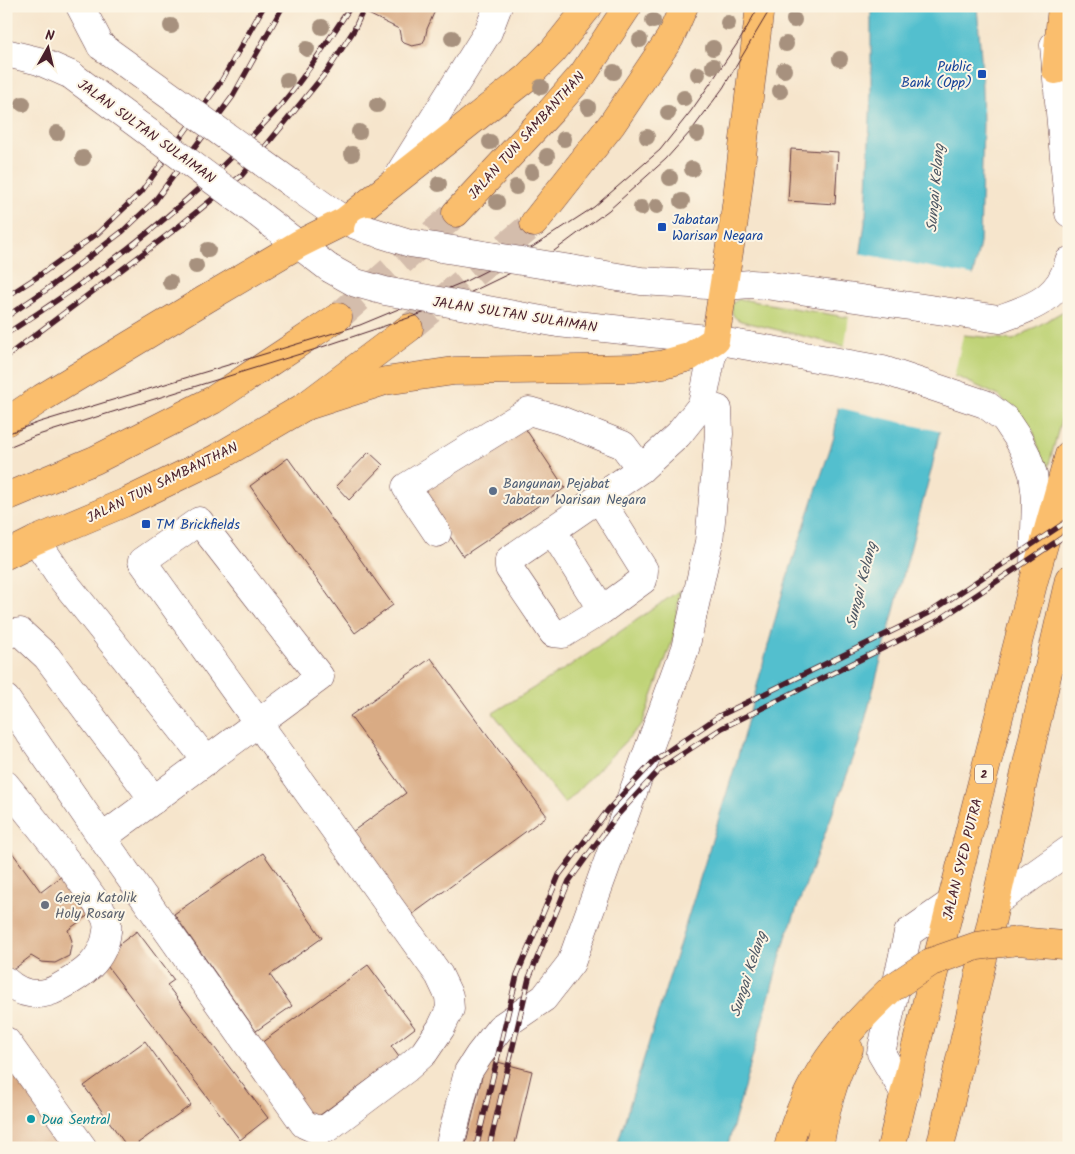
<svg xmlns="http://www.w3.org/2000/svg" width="1075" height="1154" font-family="Kalam,sans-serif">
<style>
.green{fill:#bfd377;stroke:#847951}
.water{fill:#53bfce;stroke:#4e6f7c}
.pier{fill:#f6e5cc}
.building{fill:#d9ab84}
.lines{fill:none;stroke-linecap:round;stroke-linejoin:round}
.major-tunnel{stroke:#d4bdac;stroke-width:28;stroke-dasharray:28 14;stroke-linecap:butt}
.minor-casing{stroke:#643d43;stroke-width:29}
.major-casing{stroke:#643d43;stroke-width:29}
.minor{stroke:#fff;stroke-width:28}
.major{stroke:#fabe6d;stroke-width:28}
.tram{stroke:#4a1f2b;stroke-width:1}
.rail-casing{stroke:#4a1f2b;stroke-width:5.5}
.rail{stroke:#fcf5e5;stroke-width:4;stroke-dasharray:11;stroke-linecap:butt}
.minor-bridge-casing{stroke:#643d43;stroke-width:29;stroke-linecap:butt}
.major-bridge-casing{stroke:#643d43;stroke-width:29;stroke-linecap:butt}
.minor-bridge{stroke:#fff;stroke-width:28}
.major-bridge{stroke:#fabe6d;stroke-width:28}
.tree{fill:#a7917e}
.transit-dot{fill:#1a4fb4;stroke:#fcf5e5;stroke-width:2}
.service-dot{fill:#5c6f8a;stroke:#fcf5e5;stroke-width:2}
.worship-dot{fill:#6b7280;stroke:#fcf5e5;stroke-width:2}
.culture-dot{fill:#0f9aa8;stroke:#fcf5e5;stroke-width:2}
.labels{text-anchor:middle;stroke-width:4;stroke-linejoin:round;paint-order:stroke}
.shield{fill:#fcf5e5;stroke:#7f5f63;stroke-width:1}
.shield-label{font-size:12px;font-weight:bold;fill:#4a1f2b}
.transit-label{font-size:14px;fill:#164399;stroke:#fcf5e5;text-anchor:start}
.street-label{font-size:14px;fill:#4a1f2b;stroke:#fcf5e5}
.service-label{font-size:14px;fill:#4e5e75;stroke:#fcf5e5;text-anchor:start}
.worship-label{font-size:14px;fill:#5b616d;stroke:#fcf5e5;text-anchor:start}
.culture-label{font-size:14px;fill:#0d838f;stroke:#fcf5e5;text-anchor:start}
.water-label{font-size:15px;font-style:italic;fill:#4d5764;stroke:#fcf5e5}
</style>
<rect width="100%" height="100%" fill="#fcf5e5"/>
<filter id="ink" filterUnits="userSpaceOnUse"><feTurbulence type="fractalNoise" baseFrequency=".02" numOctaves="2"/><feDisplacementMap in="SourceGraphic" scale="10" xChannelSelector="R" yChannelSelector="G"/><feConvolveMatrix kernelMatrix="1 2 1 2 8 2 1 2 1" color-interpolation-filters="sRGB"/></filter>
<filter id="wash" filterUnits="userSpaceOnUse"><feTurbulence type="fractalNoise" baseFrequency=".0096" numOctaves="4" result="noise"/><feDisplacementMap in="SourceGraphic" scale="20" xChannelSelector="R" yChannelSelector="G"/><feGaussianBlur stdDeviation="1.12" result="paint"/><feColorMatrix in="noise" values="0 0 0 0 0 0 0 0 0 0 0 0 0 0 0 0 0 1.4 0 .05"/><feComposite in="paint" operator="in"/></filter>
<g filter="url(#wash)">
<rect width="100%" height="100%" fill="#f6e5cc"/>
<g class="green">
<path d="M740 299 934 332 1013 340 1069 308V391L1048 468 1044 466 1033 430 999 396 960 378 889 357 741 321C732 317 731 313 732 303Z"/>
<polygon points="680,590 673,639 642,724 565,804 493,713 579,660"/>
</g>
<polygon class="water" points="871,6 977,6 981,58 983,123 980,243 932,467 859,743 786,937 727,1148 616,1148 736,763 784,587 834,437 866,216 871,92"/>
<polygon class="pier" points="858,253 976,276 942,432 836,407"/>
<g id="blocks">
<g class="building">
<polygon points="352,6 437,6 427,29 425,39 422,44 412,46 404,43 401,40 399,29"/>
<polygon points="791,149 838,152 835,204 788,201"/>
<polygon points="525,428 565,488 463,556 421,493"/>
<polygon points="369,452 383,465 349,500 336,486"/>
<polygon points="288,458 393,605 355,633 250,486"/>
<polygon points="431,658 547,816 406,919 345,837 406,793 350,716"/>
<polygon points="6,844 41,892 62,876 90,914 68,930 72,941 69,956 55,963 41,962 31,956 9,973 6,969"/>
<polygon points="263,853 322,938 270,975 292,1006 256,1031 174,914"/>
<polygon points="137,931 174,980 167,985 268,1118 240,1140 101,958"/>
<polygon points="368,965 415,1028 391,1046 399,1057 312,1121 257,1046"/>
<polygon points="145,1041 191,1105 131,1148 128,1148 84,1086"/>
<polygon points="6,1052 77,1148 6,1148"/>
<polygon points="486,1059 532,1071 514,1148 465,1148"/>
</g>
</g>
</g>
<g filter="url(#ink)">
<use href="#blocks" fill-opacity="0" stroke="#643d43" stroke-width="1"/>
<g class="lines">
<g class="major-tunnel">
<polyline points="338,317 456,213"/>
<polyline points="409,328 534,223"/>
</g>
<g class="minor-casing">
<g id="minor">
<polyline points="80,6 101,46"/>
<polyline points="1054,45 1069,213"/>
<polyline points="6,53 39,61 71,75"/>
<polyline points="396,179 488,32 498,6"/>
<polyline points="291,183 345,221 366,229"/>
<polyline points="256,212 329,268"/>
<path d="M571 269 641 281 724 286 751 284 765 285 999 319C1032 307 1059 300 1069 261"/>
<polyline points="558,323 715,340 883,370 985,404 1005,419 1017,437 1026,454 1033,474 1036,498 1034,564"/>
<polyline points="599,498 644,570 643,580 602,610 563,634 553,633 509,568 509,560 641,469 678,435 702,405 715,340"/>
<polyline points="552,530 602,610"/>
<polyline points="437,533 406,487 529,411 560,420 623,445 641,469"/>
<polyline points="36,540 62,579 207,761"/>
<polyline points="6,634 20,632 47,657 154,800"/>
<polyline points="6,699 102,838 304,1124 315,1129 326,1129 406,1069 424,1053 441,1028 450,1009 449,996 439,975 142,561 199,521 320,677 102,838"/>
<path d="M6 785C35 821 65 856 90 894 95 901 103 911 106 919 107 922 108 928 107 931 104 961 82 975 58 988 40 998 21 995 6 981"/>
<polyline points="996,902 1069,850"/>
<polyline points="6,1041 83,1148"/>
<polyline points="905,1094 881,1053 908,933 951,903"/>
<polyline points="449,1148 468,1072 479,1055 500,1028 544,998 571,963 685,649 709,542 719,434 718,409 702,405"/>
</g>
</g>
<g class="major-casing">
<g id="major">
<polyline points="1056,70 1062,6"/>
<polyline points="456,213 551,111 583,74 628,6"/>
<polyline points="534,223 612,124 670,38 684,6"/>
<polyline points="304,407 385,381 454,371 635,368 664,364 689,357 715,340 735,214 760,6"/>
<polyline points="6,422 42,398 206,299 299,244 345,221 526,78 553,51 589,6"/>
<polyline points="6,497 95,460 213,400 338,317"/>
<polyline points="6,555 36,540 124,503 215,459 304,407 409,328"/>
<path d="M788 1148C806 1078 841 1036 892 988"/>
<path d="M819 1148C825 1114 832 1079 849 1049"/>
<polyline points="891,1148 951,903 1034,580 1069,455"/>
<polyline points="940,1148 1069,579"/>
</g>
</g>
<use href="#minor" class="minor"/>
<use href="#major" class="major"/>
<g class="tram">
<polyline points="6,434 40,422 360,325 466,281 531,248 594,207 660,150 691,111 712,81 741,38 759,6"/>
<polyline points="6,448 35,436 313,350 438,308 550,254 609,210 666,159 691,131 723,88 772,6"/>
</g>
<g class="rail-casing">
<g id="rail">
<polyline points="6,297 37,277 98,233 142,191 222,80 264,6"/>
<polyline points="6,317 46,290 123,231 154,202 233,96 283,6"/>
<path d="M6 334C94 278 178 215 250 138 262 125 275 113 286 99 310 70 330 38 351 6"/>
<polyline points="6,357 182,224 242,175 328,70 354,30 365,6"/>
<polyline points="476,1148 517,975 559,875 608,810 655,760 719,716 929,613 1069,520"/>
<polyline points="489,1148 529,978 569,881 615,818 661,768 722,728 936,622 1069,533"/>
</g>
</g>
<use href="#rail" class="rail"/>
<g class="minor-bridge-casing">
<g id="minor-bridge">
<polyline points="101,46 291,183"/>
<polyline points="71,75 256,212"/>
<polyline points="368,230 410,243 571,269"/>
<polyline points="329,268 356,283 385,291 558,323"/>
</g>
</g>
<g class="major-bridge-casing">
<polyline id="major-bridge" points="892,988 931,962 977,946 1018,941 1063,945"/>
</g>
<use href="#minor-bridge" class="minor-bridge"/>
<use href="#major-bridge" class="major-bridge"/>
</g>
<g class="tree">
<circle cx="794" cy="20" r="8"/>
<circle cx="653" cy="21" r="8"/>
<circle cx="728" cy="23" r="8"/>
<circle cx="171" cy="26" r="8"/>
<circle cx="322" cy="27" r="8"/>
<circle cx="452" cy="38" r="8"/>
<circle cx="640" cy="40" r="8"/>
<circle cx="786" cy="44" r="8"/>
<circle cx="713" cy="48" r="8"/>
<circle cx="307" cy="49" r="8"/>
<circle cx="840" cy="59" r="8"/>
<circle cx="713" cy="66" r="8"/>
<circle cx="784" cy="70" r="8"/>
<circle cx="614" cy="72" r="8"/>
<circle cx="698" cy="74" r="8"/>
<circle cx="287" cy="80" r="8"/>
<circle cx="541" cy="87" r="8"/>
<circle cx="780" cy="91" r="8"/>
<circle cx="684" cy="98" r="8"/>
<circle cx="23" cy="104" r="8"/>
<circle cx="377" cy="105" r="8"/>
<circle cx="588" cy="107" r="8"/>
<circle cx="668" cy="113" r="8"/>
<circle cx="359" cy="132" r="8"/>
<circle cx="57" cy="133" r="8"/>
<circle cx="697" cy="134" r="8"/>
<circle cx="647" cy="137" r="8"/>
<circle cx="564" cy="139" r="8"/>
<circle cx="490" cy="142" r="8"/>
<circle cx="352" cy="154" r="8"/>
<circle cx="547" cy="156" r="8"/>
<circle cx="83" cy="158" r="8"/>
<circle cx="692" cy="169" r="8"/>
<circle cx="532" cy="172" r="8"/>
<circle cx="670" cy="178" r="8"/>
<circle cx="439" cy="184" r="8"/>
<circle cx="516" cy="187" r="8"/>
<circle cx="682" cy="201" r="8"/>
<circle cx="497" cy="202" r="8"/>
<circle cx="657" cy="206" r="8"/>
<circle cx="641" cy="208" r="8"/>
<circle cx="208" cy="250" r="8"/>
<circle cx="196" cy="266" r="8"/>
<circle cx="170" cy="282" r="8"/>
</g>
</g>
<g class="transit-dot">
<rect x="977" y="69" width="10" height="10" rx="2.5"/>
<rect x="657" y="222" width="10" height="10" rx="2.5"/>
<rect x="141" y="519" width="10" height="10" rx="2.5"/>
</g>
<circle class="service-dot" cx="493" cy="491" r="5"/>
<circle class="worship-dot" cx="45" cy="905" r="5"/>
<circle class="culture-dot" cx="31" cy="1119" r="5"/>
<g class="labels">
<rect class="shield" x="975" y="764.5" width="18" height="19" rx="4"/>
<g class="shield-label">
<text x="984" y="778">2</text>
</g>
<g class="transit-label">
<text x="972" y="71" text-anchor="end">Public<tspan x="972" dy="16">Bank (Opp)</tspan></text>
<text x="672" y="224">Jabatan<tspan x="672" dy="16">Warisan Negara</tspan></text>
<text x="156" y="529">TM Brickfields</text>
</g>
<g class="street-label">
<text transform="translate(147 131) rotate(36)" y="5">JALAN SULTAN SULAIMAN</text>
<text transform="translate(526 135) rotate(-48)" y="5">JALAN TUN SAMBANTHAN</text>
<text transform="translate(515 314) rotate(9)" y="5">JALAN SULTAN SULAIMAN</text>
<text transform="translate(162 482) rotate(-26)" y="5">JALAN TUN SAMBANTHAN</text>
<text transform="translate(962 859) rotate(-76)" y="5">JALAN SYED PUTRA</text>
</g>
<g class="service-label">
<text x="503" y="488">Bangunan Pejabat<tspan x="503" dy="16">Jabatan Warisan Negara</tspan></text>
</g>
<g class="worship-label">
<text x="55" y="902">Gereja Katolik<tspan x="55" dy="16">Holy Rosary</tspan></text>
</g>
<g class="culture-label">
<text x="41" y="1124">Dua Sentral</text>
</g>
<g class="water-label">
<text transform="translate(935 188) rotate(-85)" y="5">Sungai Kelang</text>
<text transform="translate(861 585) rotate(-76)" y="5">Sungai Kelang</text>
<text transform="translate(748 974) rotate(-72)" y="5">Sungai Kelang</text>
</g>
</g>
<rect width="1075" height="1154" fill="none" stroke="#fcf5e5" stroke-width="25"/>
<g transform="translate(48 48) rotate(8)" stroke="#fcf5e5" stroke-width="4" paint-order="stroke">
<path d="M0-4L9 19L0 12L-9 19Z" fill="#4a1f2b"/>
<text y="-8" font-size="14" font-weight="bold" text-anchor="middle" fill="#4a1f2b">N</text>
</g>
</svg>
